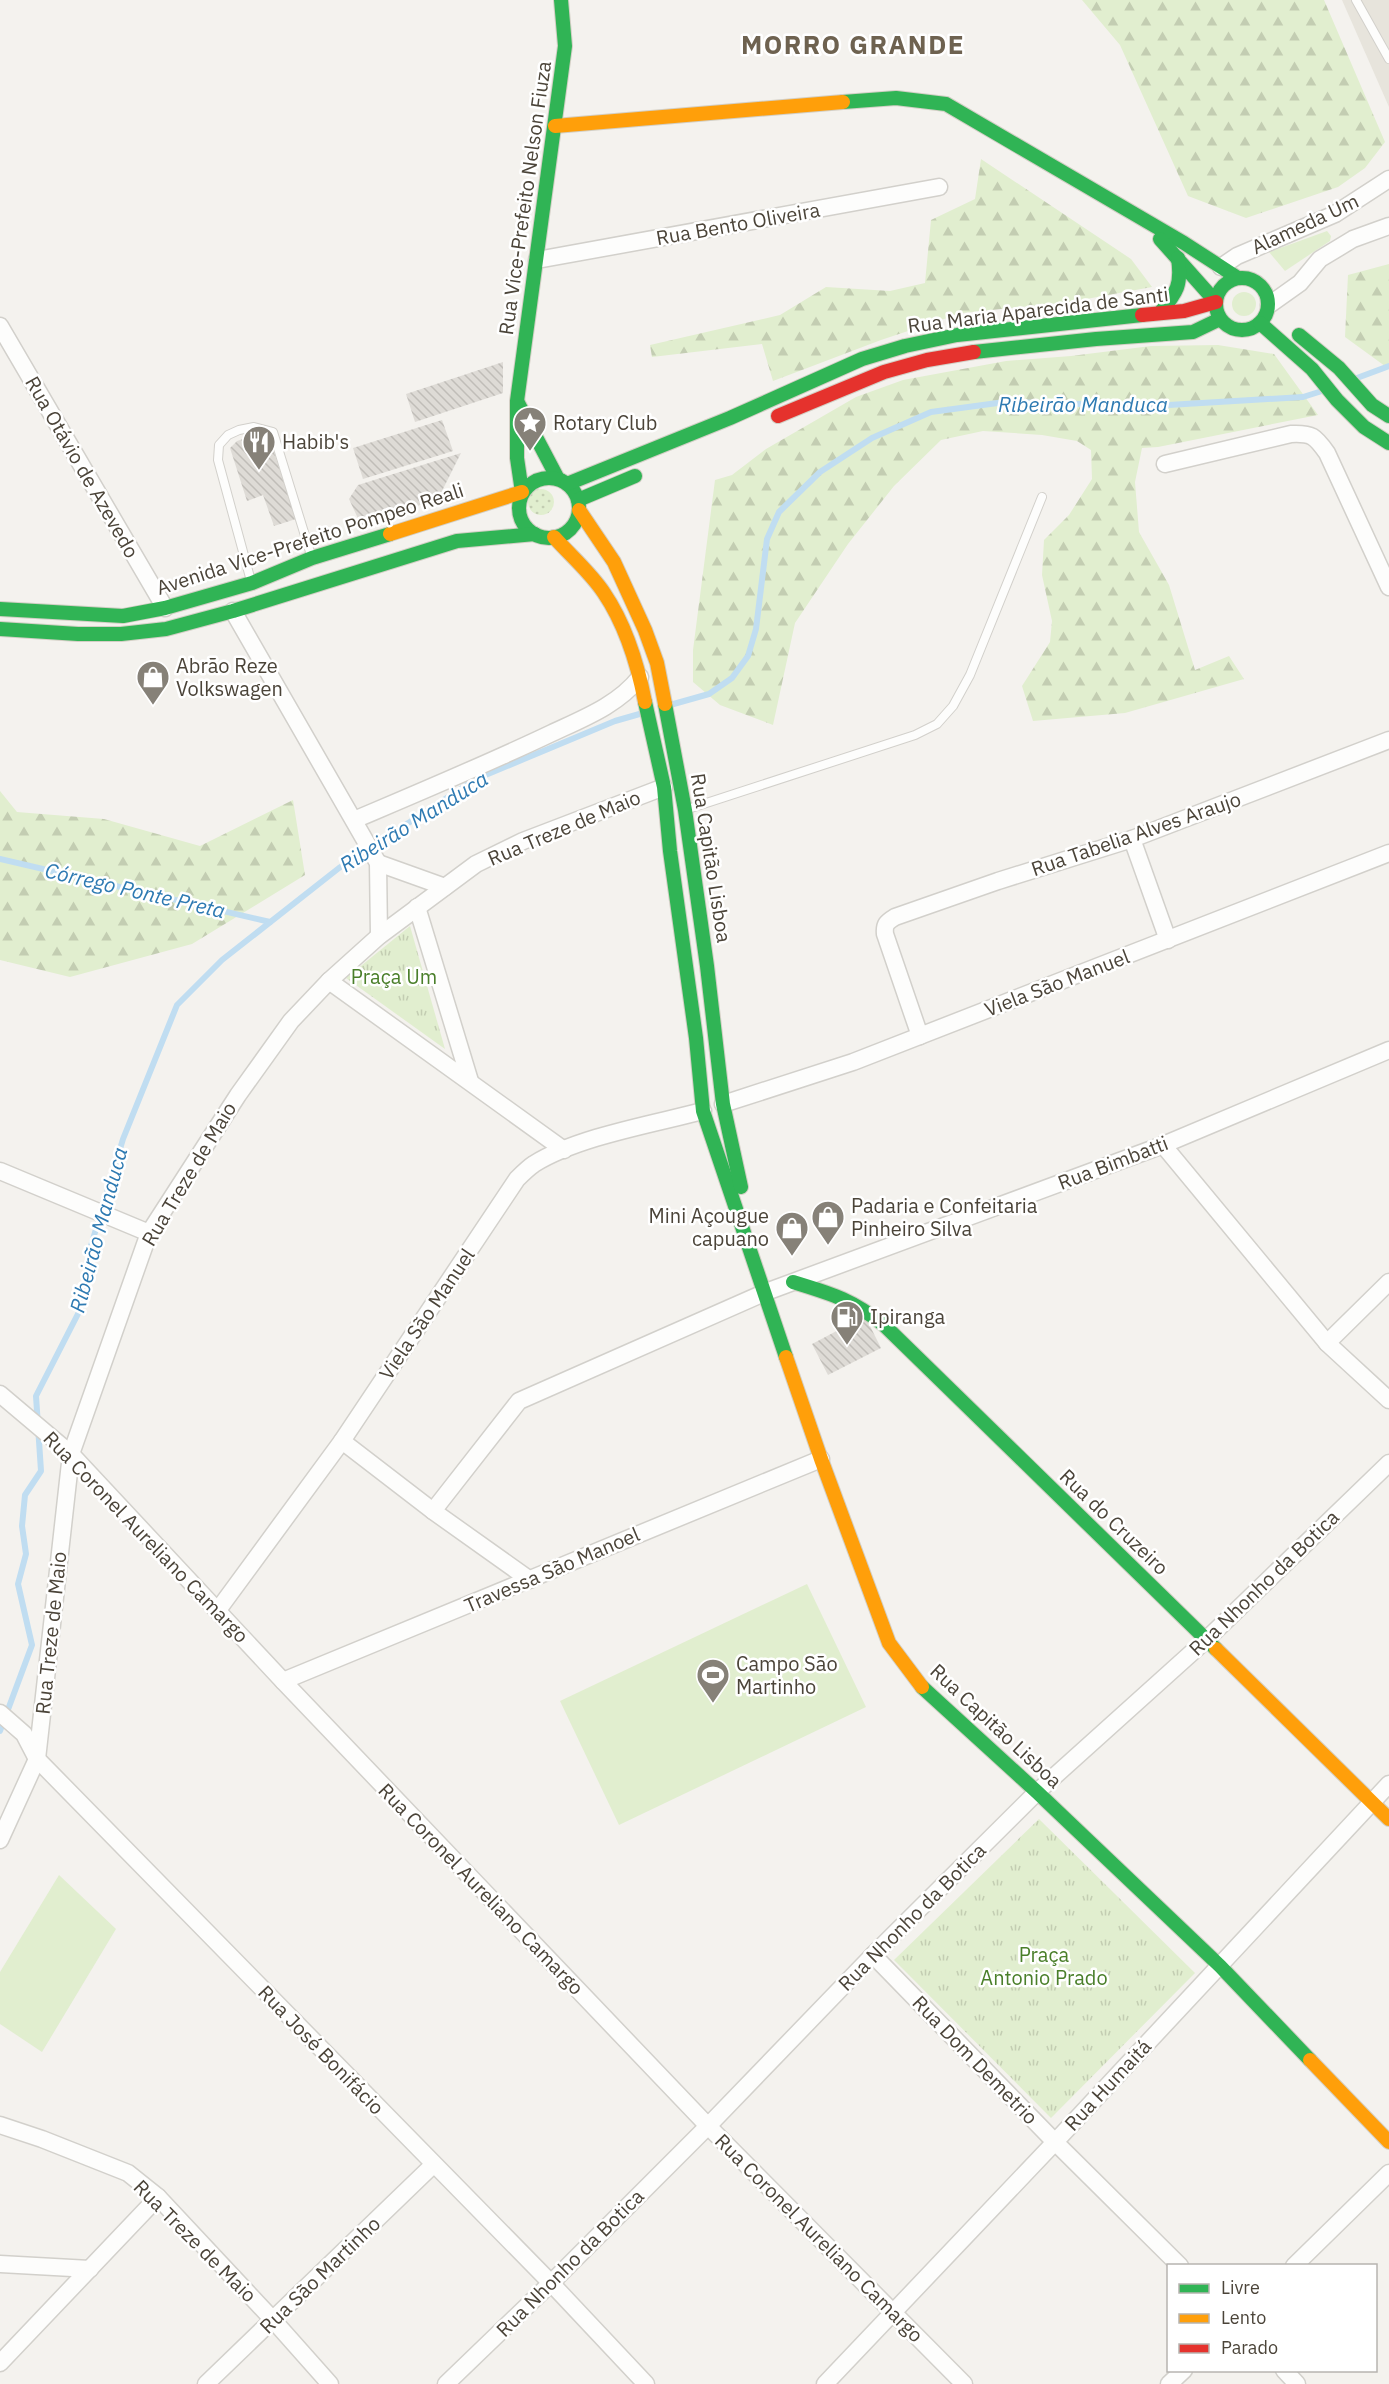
<svg xmlns="http://www.w3.org/2000/svg" width="1389" height="2384" font-family="'IBM Plex Sans',sans-serif">
<style>
.residential{fill:#e7e4dc}
.grass{fill:#e1eecf}
.forest{fill:url(#forest-firs)}
.park{fill:url(#park-tufts)}
.garden{fill:url(#garden-dots)}
.lines{fill:none;stroke-linecap:round;stroke-linejoin:round}
.stream{stroke:#c0ddf1;stroke-width:6}
.building{fill:url(#building-back-hatch)}
.lane-casing{stroke:#d2d0cb;stroke-width:10}
.street-casing{stroke:#d2d0cb;stroke-width:19}
.fast-casing{stroke:#d3cfc5;stroke-width:16}
.slow-casing{stroke:#d3cfc5;stroke-width:16}
.jam-casing{stroke:#d3cfc5;stroke-width:16}
.lane{stroke:#fdfdfc;stroke-width:8}
.street{stroke:#fdfdfc;stroke-width:16}
.fast{stroke:#30b455;stroke-width:14}
.slow{stroke:#ff9f0a;stroke-width:14}
.jam{stroke:#e5322d;stroke-width:14}
.labels{text-anchor:middle;stroke-width:5;stroke-linejoin:round;paint-order:stroke}
.street-label{font-size:20px;fill:#4b4439;stroke:#fff}
.poi-label{font-size:20px;fill:#4b4439;stroke:#fff;text-anchor:start}
.park-label{font-size:20px;fill:#4a7f2a;stroke:#fff}
.water-label{font-size:21px;font-style:italic;fill:#2e7ab2;stroke:#fff}
.district-label{font-size:26px;font-weight:bold;letter-spacing:1.5px;fill:#6e6250;stroke:#fff}
</style>
<defs>
<pattern id="forest-firs" width="22" height="20" patternUnits="userSpaceOnUse" patternTransform="scale(1.5)"><rect width="22" height="20" fill="#e1eecf"/><path d="M5 1l3.5 6h-7zM16 11l3.5 6h-7z" fill="#c3cdb2"/></pattern>
<pattern id="park-tufts" width="24" height="20" patternUnits="userSpaceOnUse" patternTransform="scale(1.5)"><rect width="24" height="20" fill="#e1eecf"/><path d="M3 7l-1-3M5 7V3M7 7l1-3M15 17l-1-3M17 17v-4M19 17l1-3" fill="none" stroke="#c3cdb2"/></pattern>
<pattern id="garden-dots" width="8" height="8" patternUnits="userSpaceOnUse" patternTransform="scale(1.5)"><rect width="8" height="8" fill="#e1eecf"/><path d="M2 2h.1M6 6h.1" fill="none" stroke="#c3cdb2" stroke-width="1.8" stroke-linecap="round"/></pattern>
<pattern id="building-back-hatch" width="6" height="6" patternUnits="userSpaceOnUse" patternTransform="scale(1.5)"><rect width="6" height="6" fill="#dedbd6"/><path d="M-1 5l2 2M0 0l6 6M5-1l2 2" fill="none" stroke="#c0bdb8"/></pattern>
</defs>
<rect width="100%" height="100%" fill="#f4f2ee"/>
<polygon class="residential" points="1342,0 1389,0 1389,107"/>
<g class="grass">
<polygon points="1327,231 1331,236 1330,241 1285,271 1269,252"/>
<circle cx="1244" cy="304" r="12"/>
<polygon points="807,1584 866,1707 619,1825 560,1701"/>
<polygon points="59,1875 116,1929 42,2052 0,2024 0,1972"/>
</g>
<g class="forest">
<polygon points="1082,0 1324,0 1385,142 1365,168 1338,187 1246,218 1188,196 1120,45"/>
<polygon points="981,159 1131,259 1152,287 1070,302 962,313 881,340 773,381 762,344 652,357 650,345 780,315 826,287 890,291 925,283 931,220 975,199"/>
<polygon points="1389,264 1389,369 1345,337 1348,275"/>
<polygon points="1218,345 1274,354 1318,415 1158,447 1142,448 1135,482 1139,532 1169,585 1195,670 1229,656 1244,679 1125,713 1033,721 1022,686 1050,642 1052,621 1042,575 1044,540 1069,515 1092,479 1091,450 1077,441 1042,435 983,431 941,440 894,486 848,544 795,623 773,725 720,705 693,682 693,650 715,480 732,475 766,449 856,397 903,380 1006,361 1071,356 1151,346"/>
<polygon points="0,791 17,812 104,819 200,846 293,800 305,875 192,944 70,977 0,960"/>
</g>
<g class="park">
<polygon points="410,926 445,1049 346,978"/>
<polygon points="1039,1819 1195,1973 1051,2118 894,1960"/>
</g>
<circle class="garden" cx="541" cy="502" r="13"/>
<g class="lines">
<g class="stream">
<polyline points="1357,378 1389,366"/>
<polyline points="670,705 709,694 732,678 748,656 756,629 767,539 779,512 820,472 872,438 931,412 1005,402 1152,406 1303,397 1322,391"/>
<polyline points="0,859 270,922"/>
<polyline points="0,1731 32,1645 18,1584 26,1554 22,1526 25,1495 41,1471 36,1396 82,1306 90,1249 123,1139 177,1005 222,960 339,868 476,779 615,721 643,713"/>
</g>
</g>
<g class="building">
<polygon points="503,362 503,393 415,422 406,394"/>
<polygon points="442,420 453,451 363,479 353,448"/>
<polygon points="258,434 270,440 296,519 274,526 263,495 247,501 230,448 237,441"/>
<polygon points="461,453 438,499 361,525 349,499 358,485"/>
<polygon points="865,1316 881,1348 828,1375 812,1344"/>
</g>
<g class="lines">
<g class="lane-casing">
<g id="lane">
<polyline points="1356,0 1389,59"/>
<polyline points="251,581 218,460 219,445 228,435 239,430 254,427 273,432 311,555"/>
<polyline points="688,809 915,735 937,724 953,706 970,675 1042,497"/>
</g>
</g>
<g class="street-casing">
<g id="street">
<polyline points="537,260 939,187"/>
<polyline points="1221,267 1237,256 1335,214 1389,179"/>
<polyline points="1269,305 1300,283 1320,259 1353,239 1389,226"/>
<polyline points="0,326 165,608"/>
<path d="M1165 464 1291 434C1312 433 1315 436 1327 453L1389 587"/>
<polyline points="233,611 378,863 379,936"/>
<path d="M354 820C420 792 487 764 552 733 584 718 618 705 640 677"/>
<polyline points="1132,839 1168,940"/>
<polyline points="378,863 445,887"/>
<polyline points="417,907 470,1081"/>
<polyline points="329,981 564,1150"/>
<path d="M920 1036 885 934C884 924 887 922 895 917L998 881 1132 839 1389 740"/>
<polyline points="723,1104 853,1062 1389,853"/>
<polyline points="1163,1145 1327,1343 1389,1400"/>
<polyline points="0,1171 149,1233"/>
<polyline points="1327,1343 1389,1282"/>
<polyline points="0,1394 71,1454 283,1681 708,2126 964,2384"/>
<polyline points="342,1441 433,1511 530,1580"/>
<polyline points="433,1511 519,1401 766,1292 1163,1145 1389,1050"/>
<path d="M218 1610 342 1441 517 1179C522 1174 528 1168 534 1164 577 1137 653 1124 703 1111"/>
<polyline points="283,1681 821,1459"/>
<polyline points="0,1713 24,1734 37,1759 551,2283 646,2384"/>
<polyline points="0,1840 37,1759 71,1454 149,1233 238,1095 291,1021 329,981 379,936 476,864 523,841 664,787"/>
<polyline points="873,1955 1055,2142 1180,2266"/>
<polyline points="0,2125 42,2139 128,2173 158,2197 274,2321 330,2384"/>
<polyline points="0,2264 90,2269"/>
<polyline points="1294,2266 1389,2173"/>
<polyline points="0,2363 158,2197"/>
<polyline points="1284,2370 1297,2384"/>
<polyline points="206,2384 433,2165"/>
<polyline points="446,2384 551,2283 708,2126 873,1955 1037,1792 1207,1639 1389,1463"/>
<polyline points="825,2384 1055,2142 1389,1784"/>
<polyline points="1169,2384 1184,2370"/>
</g>
</g>
<g class="fast-casing">
<g id="fast">
<polyline points="843,102 896,98 946,104 1184,243 1238,278"/>
<polyline points="1160,239 1216,302"/>
<circle cx="1242" cy="304" r="26"/>
<path d="M1160 313C1177 292 1182 285 1178 258"/>
<polyline points="1260,323 1312,369 1337,400 1364,427 1389,443"/>
<polyline points="1299,335 1339,368 1372,405 1389,416"/>
<polyline points="974,352 1096,339 1193,332 1220,319"/>
<polyline points="518,403 558,479"/>
<circle cx="549" cy="508" r="30"/>
<polyline points="567,484 730,418 862,359 905,346 957,335 1142,315"/>
<polyline points="522,492 517,458 517,401 565,46 561,0"/>
<polyline points="578,500 635,476"/>
<polyline points="0,609 123,616 165,608 252,583 312,558 390,534"/>
<polyline points="0,629 78,634 121,634 166,629 233,611 457,541 535,534"/>
<polyline points="645,702 664,787 670,851 696,1038 703,1111 786,1357"/>
<polyline points="665,704 685,810 707,966 723,1104 741,1187"/>
<path d="M793 1282C832 1294 851 1299 884 1325L1216 1649"/>
<polyline points="922,1687 1037,1792 1220,1966 1310,2060"/>
</g>
</g>
<g class="slow-casing">
<g id="slow">
<polyline points="555,126 843,102"/>
<polyline points="579,510 614,562 645,630 657,663 665,704"/>
<polyline points="390,534 522,492"/>
<path d="M554 537C570 555 591 573 604 593 625 624 638 666 645 702"/>
<polyline points="786,1357 821,1459 889,1643 922,1687"/>
<polyline points="1216,1649 1389,1819"/>
<polyline points="1310,2060 1389,2142"/>
</g>
</g>
<g class="jam-casing">
<g id="jam">
<polyline points="1142,315 1184,311 1216,302"/>
<polyline points="778,416 884,372 927,360 974,352"/>
</g>
</g>
<use href="#lane" class="lane"/>
<use href="#street" class="street"/>
<use href="#fast" class="fast"/>
<use href="#slow" class="slow"/>
<use href="#jam" class="jam"/>
</g>
<defs>
<g id="sight-pin" transform="scale(1.725)"><path d="M0 17L-7.5 6A9.5 9.5 0 1 1 7.5 6Z" fill="#868178" stroke="#fff"/><path d="M0-6L1.8-2.2L6-1.7L2.9 1.2L3.7 5.4L0 3.3L-3.7 5.4L-2.9 1.2L-6-1.7L-1.8-2.2Z" fill="#fff"/></g>
<g id="restaurant-pin" transform="scale(1.725)"><path d="M0 17L-7.5 6A9.5 9.5 0 1 1 7.5 6Z" fill="#868178" stroke="#fff"/><path d="M-5-6h1v4h1v-4h1v4h1v-4h1v5L-1.5 .5V6h-2V.5L-5-1ZM5-6V6H3V1.5H1.5Q1.5-4 5-6Z" fill="#fff"/></g>
<g id="shop-pin" transform="scale(1.725)"><path d="M0 17L-7.5 6A9.5 9.5 0 1 1 7.5 6Z" fill="#868178" stroke="#fff"/><path d="M-5-2.5h2.3a2.7 3.5 0 0 1 5.4 0H5L5.5 6h-11ZM-1.5-2.5h3a1.5 2.3 0 0 0-3 0Z" fill="#fff"/></g>
<g id="fuel-pin" transform="scale(1.725)"><path d="M0 17L-7.5 6A9.5 9.5 0 1 1 7.5 6Z" fill="#868178" stroke="#fff"/><path d="M-5.5-6h7V0h2V4h1.3V-2.5L3-4.5l.8-.8L6-3V5H2.5V1h-1V6h-7ZM-4.2-4.7v3.2H.2V-4.7Z" fill="#fff"/></g>
<g id="stadium-pin" transform="scale(1.725)"><path d="M0 17L-7.5 6A9.5 9.5 0 1 1 7.5 6Z" fill="#868178" stroke="#fff"/><path d="M0-5a6.5 5 0 1 0 0 10a6.5 5 0 1 0 0-10ZM-3.5-1.8h7v3.6h-7Z" fill="#fff"/></g>
</defs>
<g fill-rule="evenodd">
<use href="#sight-pin" x="530" y="423"/>
<use href="#restaurant-pin" x="259" y="442"/>
<use href="#shop-pin" x="153" y="677"/>
<use href="#shop-pin" x="828" y="1217"/>
<use href="#shop-pin" x="792" y="1228"/>
<use href="#fuel-pin" x="847" y="1317"/>
<use href="#stadium-pin" x="713" y="1675"/>
</g>
<g class="labels">
<g class="street-label">
<text transform="translate(525 198) rotate(-82)" y="7">Rua Vice-Prefeito Nelson Fiuza</text>
<text transform="translate(738 224) rotate(-10)" y="7">Rua Bento Oliveira</text>
<text transform="translate(1305 224) rotate(-25)" y="7">Alameda Um</text>
<text transform="translate(1038 310) rotate(-7)" y="7">Rua Maria Aparecida de Santi</text>
<text transform="translate(82 467) rotate(60)" y="7">Rua Otávio de Azevedo</text>
<text transform="translate(310 539) rotate(-18)" y="7">Avenida Vice-Prefeito Pompeo Reali</text>
<text transform="translate(564 828) rotate(-23)" y="7">Rua Treze de Maio</text>
<text transform="translate(1136 834) rotate(-19)" y="7">Rua Tabelia Alves Araujo</text>
<text transform="translate(711 858) rotate(81)" y="7">Rua Capitão Lisboa</text>
<text transform="translate(1057 983) rotate(-21)" y="7">Viela São Manuel</text>
<text transform="translate(1113 1163) rotate(-21)" y="7">Rua Bimbatti</text>
<text transform="translate(189 1174) rotate(-59)" y="7">Rua Treze de Maio</text>
<text transform="translate(427 1314) rotate(-56)" y="7">Viela São Manuel</text>
<text transform="translate(1114 1522) rotate(44)" y="7">Rua do Cruzeiro</text>
<text transform="translate(146 1537) rotate(46)" y="7">Rua Coronel Aureliano Camargo</text>
<text transform="translate(552 1570) rotate(-23)" y="7">Travessa São Manoel</text>
<text transform="translate(1264 1583) rotate(-44)" y="7">Rua Nhonho da Botica</text>
<text transform="translate(51 1633) rotate(-84)" y="7">Rua Treze de Maio</text>
<text transform="translate(996 1726) rotate(43)" y="7">Rua Capitão Lisboa</text>
<text transform="translate(481 1889) rotate(46)" y="7">Rua Coronel Aureliano Camargo</text>
<text transform="translate(912 1917) rotate(-45)" y="7">Rua Nhonho da Botica</text>
<text transform="translate(321 2050) rotate(46)" y="7">Rua José Bonifácio</text>
<text transform="translate(975 2060) rotate(46)" y="7">Rua Dom Demetrio</text>
<text transform="translate(1108 2085) rotate(-47)" y="7">Rua Humaitá</text>
<text transform="translate(819 2238) rotate(45)" y="7">Rua Coronel Aureliano Camargo</text>
<text transform="translate(195 2241) rotate(45)" y="7">Rua Treze de Maio</text>
<text transform="translate(570 2263) rotate(-45)" y="7">Rua Nhonho da Botica</text>
<text transform="translate(320 2275) rotate(-44)" y="7">Rua São Martinho</text>
</g>
<g class="poi-label">
<text x="553" y="430">Rotary Club</text>
<text x="282" y="449">Habib's</text>
<text x="176" y="673">Abrão Reze<tspan x="176" dy="23">Volkswagen</tspan></text>
<text x="851" y="1213">Padaria e Confeitaria<tspan x="851" dy="23">Pinheiro Silva</tspan></text>
<text x="769" y="1223" text-anchor="end">Mini Açougue<tspan x="769" dy="23">capuano</tspan></text>
<text x="870" y="1324">Ipiranga</text>
<text x="736" y="1671">Campo São<tspan x="736" dy="23">Martinho</tspan></text>
</g>
<g class="park-label">
<text x="394" y="984">Praça Um</text>
<text x="1044" y="1962">Praça<tspan x="1044" dy="23">Antonio Prado</tspan></text>
</g>
<g class="water-label">
<text x="1083" y="412">Ribeirão Manduca</text>
<text transform="translate(414 822) rotate(-32)" y="7">Ribeirão Manduca</text>
<text transform="translate(135 891) rotate(13)" y="7">Córrego Ponte Preta</text>
<text transform="translate(99 1230) rotate(-75)" y="7">Ribeirão Manduca</text>
</g>
<g class="district-label">
<text x="853" y="54">MORRO GRANDE</text>
</g>
</g>
<rect x="1167" y="2264" width="210" height="108" fill="#ffffff" stroke="#b7b4b0" stroke-width="1.5"/>
<rect x="1179" y="2284" width="30" height="9" fill="#30b455" stroke="#b7b4b0" stroke-width="1.5"/>
<text x="1221" y="2294" font-size="18" fill="#4b4439">Livre</text>
<rect x="1179" y="2314" width="30" height="9" fill="#ff9f0a" stroke="#b7b4b0" stroke-width="1.5"/>
<text x="1221" y="2324" font-size="18" fill="#4b4439">Lento</text>
<rect x="1179" y="2344" width="30" height="9" fill="#e5322d" stroke="#b7b4b0" stroke-width="1.5"/>
<text x="1221" y="2354" font-size="18" fill="#4b4439">Parado</text>
</svg>
